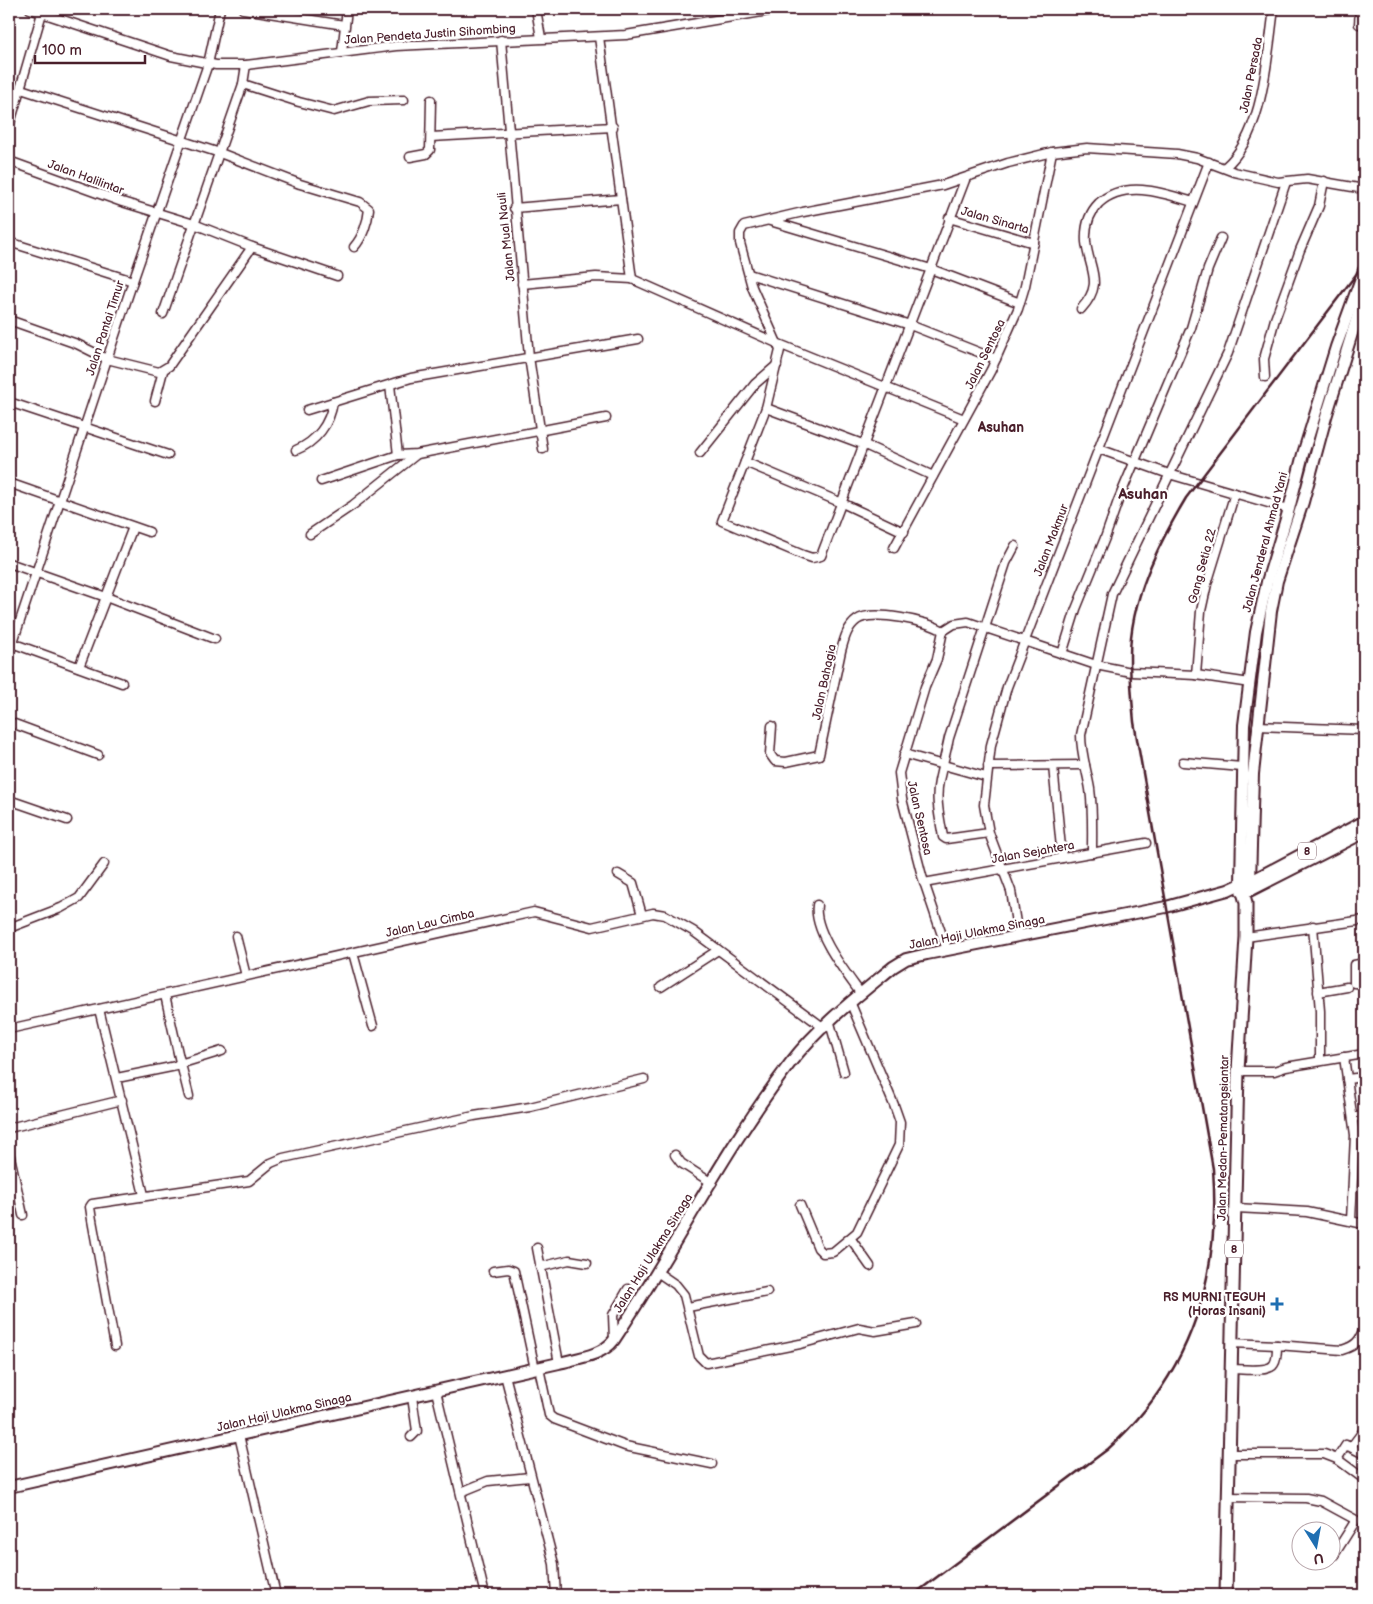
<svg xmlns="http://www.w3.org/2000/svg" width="1373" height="1604" font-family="'Balsamiq Sans',sans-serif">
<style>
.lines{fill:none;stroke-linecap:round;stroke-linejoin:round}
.minor-casing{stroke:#4a1f2b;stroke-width:11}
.major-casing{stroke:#4a1f2b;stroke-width:14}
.highway-casing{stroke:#4a1f2b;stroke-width:15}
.minor{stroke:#fff;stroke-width:8}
.major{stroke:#fff;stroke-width:10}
.highway{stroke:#fff;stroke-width:11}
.rail{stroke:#4a1f2b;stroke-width:2.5}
.poi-dot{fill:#1f6fb2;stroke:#fff;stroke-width:2}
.labels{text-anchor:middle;stroke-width:4.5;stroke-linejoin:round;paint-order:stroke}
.shield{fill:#fff;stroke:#80626b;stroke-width:1}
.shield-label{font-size:11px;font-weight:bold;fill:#4a1f2b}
.street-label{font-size:12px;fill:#4a1f2b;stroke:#fff}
.poi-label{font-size:12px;font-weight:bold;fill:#4a1f2b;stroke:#fff;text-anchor:end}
.neighbourhood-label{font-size:14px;font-weight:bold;fill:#4a1f2b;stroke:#fff}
.quarter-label{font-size:15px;font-weight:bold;fill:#4a1f2b;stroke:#fff}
</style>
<rect width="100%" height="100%" fill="#fff"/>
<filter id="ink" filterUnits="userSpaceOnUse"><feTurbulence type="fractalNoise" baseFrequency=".02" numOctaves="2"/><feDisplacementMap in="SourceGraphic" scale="10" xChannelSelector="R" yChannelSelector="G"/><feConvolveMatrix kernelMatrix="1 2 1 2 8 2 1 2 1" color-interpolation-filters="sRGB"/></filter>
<g filter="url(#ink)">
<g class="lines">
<g class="minor-casing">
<g id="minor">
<polyline points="30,9 171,56 216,65 246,65 396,46 626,35 780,9"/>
<polyline points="243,9 344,25"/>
<polyline points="536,9 541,38"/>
<polyline points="1359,24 1360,9"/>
<polyline points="599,37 632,279"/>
<polyline points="501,40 529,357 543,449"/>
<polyline points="342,52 347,9"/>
<polyline points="243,84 299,102 334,111 369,101 404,100"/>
<path d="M21 89 220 153 300 184 360 202 369 209C368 221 363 237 354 247"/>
<polyline points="9,127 42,13"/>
<polyline points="431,137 613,127"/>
<polyline points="410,157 426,154 430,150 431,100"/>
<polyline points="9,161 122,202 194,224 252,247 337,276"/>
<path d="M1225 167C1264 134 1267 57 1274 9"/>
<polyline points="965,180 821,556 812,558 803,555 722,521 766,408 780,350 752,287 740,243 740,233 744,226 803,212 943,185 1008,163 1052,152 1087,148 1177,154 1197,158 1234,172 1278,182 1307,179 1364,189"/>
<polyline points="514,208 621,199"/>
<polyline points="949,218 1034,243"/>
<polyline points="770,221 931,269 1020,303"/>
<polyline points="9,242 133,281"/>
<polyline points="749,274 910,325 996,359"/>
<polyline points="522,284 596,277 632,279 779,344 964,419"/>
<path d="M1081 309C1105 283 1089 270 1086 242 1085 227 1088 214 1099 203 1125 179 1164 193 1193 202"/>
<polyline points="163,314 243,84 246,65"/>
<polyline points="9,320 77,344 107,359 159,372 169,366 252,247"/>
<polyline points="1265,377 1264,359 1275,319 1300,250 1319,206 1324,181"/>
<polyline points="390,385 398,455"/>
<polyline points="155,401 163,371"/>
<polyline points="9,402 168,455"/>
<polyline points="766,408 865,445 933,476"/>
<polyline points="307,410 411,378 638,339"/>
<polyline points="1099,449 1169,474 1289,509"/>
<path d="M296 450C316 442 330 424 333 402"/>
<polyline points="700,453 755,384 777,365"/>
<polyline points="745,462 842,503 904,532"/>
<polyline points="321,481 398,455 417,454 606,418"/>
<polyline points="9,483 149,532"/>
<polyline points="310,534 353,505 417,454"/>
<polyline points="894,548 991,370 1018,309 1025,286 1052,152"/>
<polyline points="9,563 106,597 215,639"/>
<polyline points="9,642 122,683"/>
<polyline points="9,654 133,281 208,64 220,9"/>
<polyline points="1062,654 1076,609 1105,538 1118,501 1191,328 1208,269 1221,238"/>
<polyline points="79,667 133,527"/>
<polyline points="1196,675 1201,611 1207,584 1235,493"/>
<polyline points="9,722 98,755"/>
<path d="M772 726 770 754 775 761 786 762 819 755 841 651C844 640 847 627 857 620 871 609 929 621 943 631"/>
<polyline points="1257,726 1364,730"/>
<polyline points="904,754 986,777"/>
<polyline points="1183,762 1242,767"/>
<polyline points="988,766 1085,765"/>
<polyline points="1053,766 1062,858"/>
<polyline points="9,800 67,820"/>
<path d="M989 833 946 839 943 837C940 819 935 799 939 781 942 766 946 753 949 738L1006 563 1015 546"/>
<path d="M1092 853C1092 832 1093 810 1090 789 1087 771 1081 754 1081 735L1112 594 1228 353 1286 182"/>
<polyline points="618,874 633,883 642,915"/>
<polyline points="924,883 1146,843"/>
<path d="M817 905C813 932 846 973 861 994"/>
<polyline points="1313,926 1320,1011 1320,1061"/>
<polyline points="9,928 61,908 79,898 104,864"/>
<polyline points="236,936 246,976"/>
<polyline points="1018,936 1011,891 989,833 984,805 991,745 1007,687 1209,162"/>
<polyline points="1246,937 1364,920"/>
<polyline points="947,950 922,876 902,799 899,773 925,687 937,659 943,631 954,624 968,622 1096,665 1131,672 1196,675 1250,683"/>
<polyline points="353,953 373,1026"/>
<polyline points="1364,963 1354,965 1354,983 1364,984"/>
<polyline points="661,987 718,950"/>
<polyline points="1318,992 1347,987"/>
<polyline points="99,1009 144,1195"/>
<polyline points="830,1023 844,1072"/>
<polyline points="9,1029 534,912 592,927 653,913 665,915 693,931 824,1028"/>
<polyline points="1344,1057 1355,1135 1351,1221"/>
<polyline points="180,1060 189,1096"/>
<polyline points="183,1063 222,1051"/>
<polyline points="1238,1071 1274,1071 1286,1067 1364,1054"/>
<polyline points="117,1078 176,1066 180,1062 165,995"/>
<polyline points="1347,1079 1364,1077"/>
<polyline points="1353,1118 1364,1115"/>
<polyline points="9,1128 122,1100"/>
<polyline points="9,1152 23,1215"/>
<polyline points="675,1155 681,1163 712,1183"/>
<polyline points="800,1205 818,1248 823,1253 833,1252 857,1232 899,1145 900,1122 894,1105 851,1004"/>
<polyline points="1236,1208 1307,1212 1364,1224"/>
<polyline points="851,1239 870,1266"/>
<polyline points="537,1248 559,1363"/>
<polyline points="540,1267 569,1260 587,1263"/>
<polyline points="493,1271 508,1269 514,1271 535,1369"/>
<polyline points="657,1272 676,1285 684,1295 699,1356 706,1363 800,1344 859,1328 875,1331 916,1324"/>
<polyline points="688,1307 767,1292"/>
<polyline points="614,1340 613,1315 628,1289"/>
<polyline points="1231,1343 1277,1345"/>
<polyline points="115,1346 92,1220 90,1207 92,1204 249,1181 271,1163 283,1158 474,1116 530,1107 644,1079"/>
<polyline points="539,1368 549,1415 554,1419 625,1446 712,1464"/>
<path d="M1231 1369C1240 1369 1269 1373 1274 1364 1277 1360 1277 1350 1277 1345L1342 1350C1355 1346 1361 1341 1364 1327"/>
<polyline points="505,1375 554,1564 556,1595"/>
<polyline points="436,1391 485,1595"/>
<polyline points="239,1435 276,1595"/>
<polyline points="411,1437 417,1431 412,1397"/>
<polyline points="1352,1446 1364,1430"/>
<polyline points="1228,1454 1324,1454 1337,1459 1364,1479"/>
<polyline points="1337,1459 1346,1445 1364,1454"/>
<polyline points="461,1492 488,1481 530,1477"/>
<polyline points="1227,1497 1306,1498 1321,1501 1356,1520 1334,1555"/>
</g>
</g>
<g class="major-casing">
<g id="major">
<polyline points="1250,882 1253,774 1271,611 1277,581 1303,502 1326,417 1364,295"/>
<path d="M9 1487 559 1363C577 1358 602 1356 614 1340 675 1249 724 1149 791 1062 818 1027 859 995 893 967L906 959 927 954 1166 907 1228 890 1241 884 1244 725 1256 632 1267 582 1289 509 1303 454 1336 347 1364 270"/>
</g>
</g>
<g class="highway-casing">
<g id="highway">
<polyline points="1242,892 1250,890 1364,832"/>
<polyline points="1226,1595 1238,1071 1246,937 1246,903 1241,884 1250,882 1364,822"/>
</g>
</g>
<use href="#minor" class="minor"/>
<use href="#major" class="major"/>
<use href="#highway" class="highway"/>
<path class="rail" d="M913 1595 1108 1449C1191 1374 1221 1278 1213 1169L1134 722C1132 700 1130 678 1130 656 1130 600 1158 545 1186 498L1364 264"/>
</g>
</g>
<path class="poi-dot" d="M1274.5 1296.5h5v5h5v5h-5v5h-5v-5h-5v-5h5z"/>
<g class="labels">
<g class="shield">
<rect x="1298" y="842.5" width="18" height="17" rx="4"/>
<rect x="1225" y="1240.5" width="18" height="17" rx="4"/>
</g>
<g class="shield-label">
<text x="1307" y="855">8</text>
<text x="1234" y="1253">8</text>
</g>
<g class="street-label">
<text transform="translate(430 34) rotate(-4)" y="4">Jalan Pendeta Justin Sihombing</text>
<text transform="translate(1251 75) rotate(-79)" y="4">Jalan Persada</text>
<text transform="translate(86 177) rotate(20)" y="4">Jalan Halilintar</text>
<text transform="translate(995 220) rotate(16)" y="4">Jalan Sinarta</text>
<text transform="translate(506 237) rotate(-96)" y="4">Jalan Mual Nauli</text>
<text transform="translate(105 328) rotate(-72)" y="4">Jalan Pantai Timur</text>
<text transform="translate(985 354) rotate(-64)" y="4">Jalan Sentosa</text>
<text transform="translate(1051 540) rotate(-69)" y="4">Jalan Makmur</text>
<text transform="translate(1265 542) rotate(-75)" y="4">Jalan Jenderal Ahmad Yani</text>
<text transform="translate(1202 566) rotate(-75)" y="4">Gang Setia 22</text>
<text transform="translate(824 682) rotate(-78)" y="4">Jalan Bahagia</text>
<text transform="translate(920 818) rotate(77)" y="4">Jalan Sentosa</text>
<text transform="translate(1033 852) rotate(-10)" y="4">Jalan Sejahtera</text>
<text transform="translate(430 923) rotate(-13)" y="4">Jalan Lau Cimba</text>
<text transform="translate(977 932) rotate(-11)" y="4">Jalan Haji Ulakma Sinaga</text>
<text transform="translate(1223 1138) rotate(-89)" y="4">Jalan Medan-Pematangsiantar</text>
<text transform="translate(653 1253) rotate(-58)" y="4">Jalan Haji Ulakma Sinaga</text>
<text transform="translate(284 1412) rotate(-13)" y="4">Jalan Haji Ulakma Sinaga</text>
</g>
<g class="poi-label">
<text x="1266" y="1301">RS MURNI TEGUH<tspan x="1266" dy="14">(Horas Insani)</tspan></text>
</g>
<g class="neighbourhood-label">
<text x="1001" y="432">Asuhan</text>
</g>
<g class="quarter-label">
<text x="1143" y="499">Asuhan</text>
</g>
</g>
<rect width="1373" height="1604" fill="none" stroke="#fff" stroke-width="30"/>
<rect x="15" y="15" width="1343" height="1574" fill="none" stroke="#4a1f2b" stroke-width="2" filter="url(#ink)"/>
<g transform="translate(1316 1546) rotate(169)"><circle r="24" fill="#ffffff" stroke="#b7a5aa"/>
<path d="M0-4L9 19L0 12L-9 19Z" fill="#1f6fb2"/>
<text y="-8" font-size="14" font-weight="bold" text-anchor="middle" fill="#4a1f2b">U</text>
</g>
<path d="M35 55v8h110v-8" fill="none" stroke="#4a1f2b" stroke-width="2.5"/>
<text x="42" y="55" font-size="15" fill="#4a1f2b" stroke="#ffffff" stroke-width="4" paint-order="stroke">100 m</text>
</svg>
